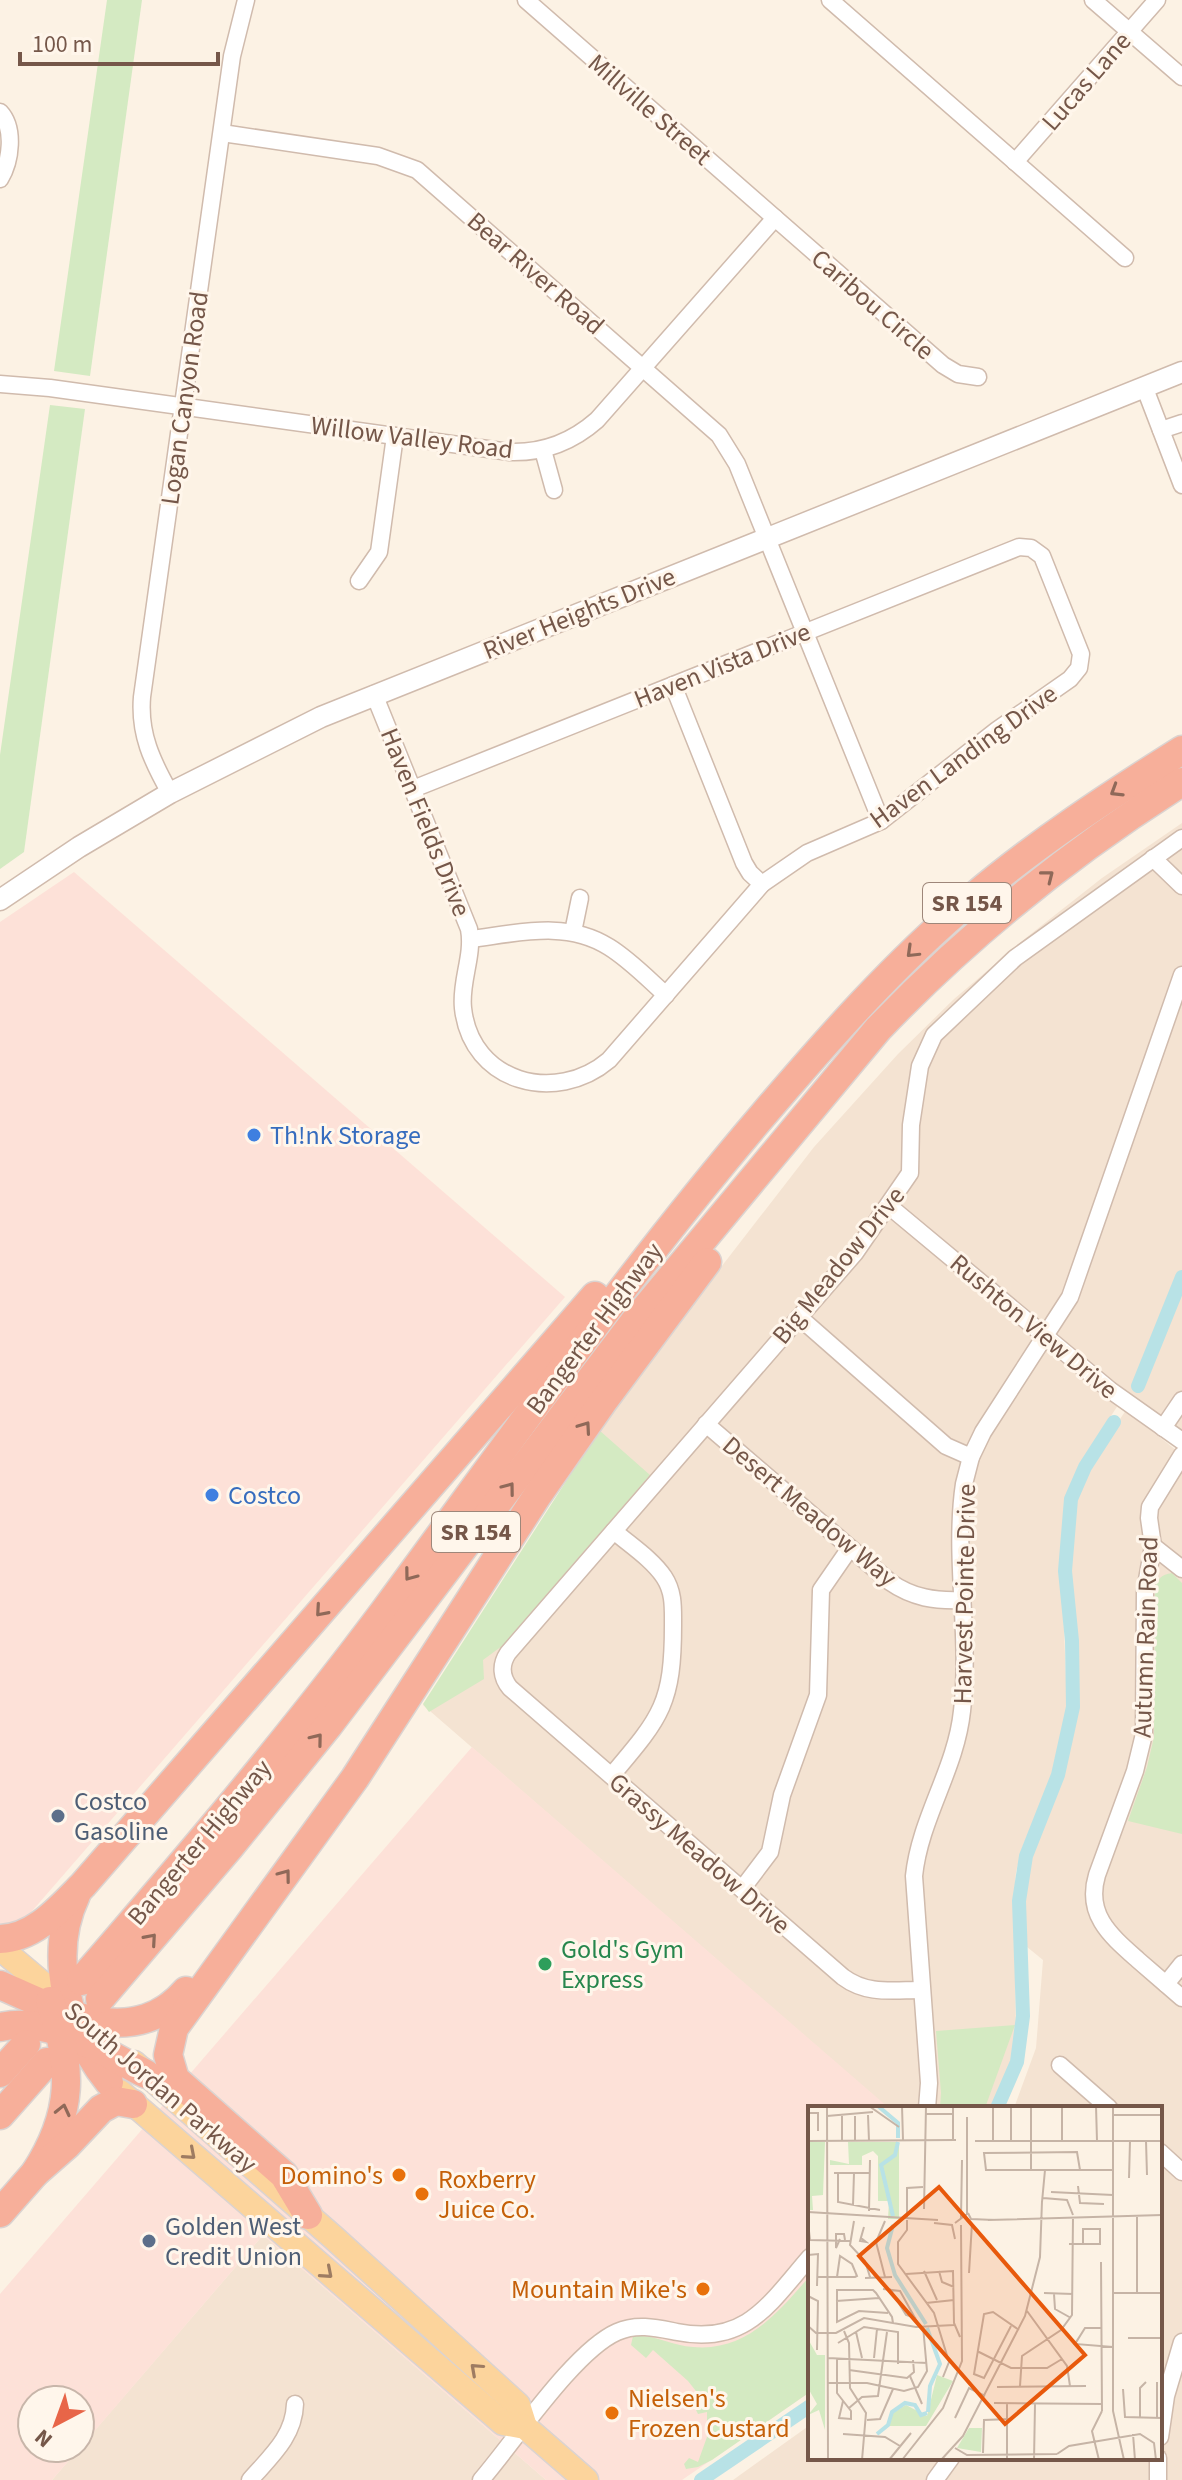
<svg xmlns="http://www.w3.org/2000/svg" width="1182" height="2480" font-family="'Source Sans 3',sans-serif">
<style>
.residential{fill:#f4e3d2}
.commercial{fill:#fde1d8}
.green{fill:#d4eac2}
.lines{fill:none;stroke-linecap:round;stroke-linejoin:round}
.canal{stroke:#b8e2e6;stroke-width:14}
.minor-casing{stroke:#d0bbad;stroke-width:19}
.tertiary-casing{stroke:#d0bbad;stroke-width:23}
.primary-casing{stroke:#dbd3d0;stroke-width:27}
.motorway-casing{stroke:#dbd3d0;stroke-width:31}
.minor{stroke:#fff;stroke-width:16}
.tertiary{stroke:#fff;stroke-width:20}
.primary{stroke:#fcd49c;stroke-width:24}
.motorway{stroke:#f7af9a;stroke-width:28}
.oneway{stroke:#8f6959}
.oneway2{stroke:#9e7c62}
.shop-dot{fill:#3f7fe0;stroke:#fff6eb;stroke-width:3}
.service-dot{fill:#5c6f8a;stroke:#fff6eb;stroke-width:3}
.leisure-dot{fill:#2e9e5b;stroke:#fff6eb;stroke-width:3}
.food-dot{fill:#e8710a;stroke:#fff6eb;stroke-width:3}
.labels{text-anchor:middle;stroke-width:6;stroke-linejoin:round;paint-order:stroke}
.shield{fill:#fff6eb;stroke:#9e877a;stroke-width:2}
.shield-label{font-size:24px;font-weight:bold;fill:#755749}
.street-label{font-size:26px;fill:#755749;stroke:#fff6eb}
.shop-label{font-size:26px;fill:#366cbe;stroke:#fff6eb;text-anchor:start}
.service-label{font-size:26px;fill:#4e5e75;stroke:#fff6eb;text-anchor:start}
.leisure-label{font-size:26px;fill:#27864d;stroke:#fff6eb;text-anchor:start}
.food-label{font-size:26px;fill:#c56008;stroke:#fff6eb;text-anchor:end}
.inset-river{fill:none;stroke:#b8e2e6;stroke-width:4}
.inset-road{fill:none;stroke:#c6b4a6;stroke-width:2}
.view{fill:#e8590c;fill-opacity:0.15;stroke:#e8590c;stroke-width:4}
.inset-edge{fill:none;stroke:#755749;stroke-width:4}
</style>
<rect width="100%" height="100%" fill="#fcf2e4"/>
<g class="residential">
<polygon points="1182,823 1182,1431 1124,1396 1079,1465 1066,1500 1061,1554 1067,1705 1055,1767 1022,1848 1016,1872 1014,1896 1016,2035 1011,2060 994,2108 888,2108 423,1705 559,1499 629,1386 814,1147 898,1054 954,999 1027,937 1102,878"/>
<polygon points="1126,1410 1182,1455 1182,2480 733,2480 810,2425 810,2458 1160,2458 1160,2108 1014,2108 1036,2048 1043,1960 1021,1942 1021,1909 1027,1860 1065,1759 1075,1703 1069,1543 1075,1496 1093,1460"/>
<polygon points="263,2235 546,2480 52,2480"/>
</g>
<g class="commercial">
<polygon points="74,872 565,1297 0,1948 0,922"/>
<polygon points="472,1747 889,2108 810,2108 810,2392 682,2480 546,2480 263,2235 80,2448 80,2400 32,2400 32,2448 80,2448 52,2480 0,2480 0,2294"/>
</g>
<g class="green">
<polygon points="107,0 142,0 90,376 54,371"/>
<polygon points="50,405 85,409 24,852 0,869 0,755"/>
<polygon points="599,1430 650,1475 502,1646 483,1660 484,1679 429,1712 423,1704"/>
<path d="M1172 1573 1182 1583V1834L1128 1821 1147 1767 1154 1737 1155 1588C1158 1578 1161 1575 1172 1573Z"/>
<polygon points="1015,2025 985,2108 940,2108 941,2093 936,2031"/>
<path d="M810 2276V2392L712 2460 698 2467 686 2469 684 2464 689 2458 698 2462 707 2437V2412L698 2414 694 2406 703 2400 688 2381 653 2350 646 2358 631 2345 633 2336C654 2334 672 2346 693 2347 747 2352 778 2312 810 2276Z"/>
</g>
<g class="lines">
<g class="canal">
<polyline points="1138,1386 1182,1277"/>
<polyline points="997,2108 1017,2062 1023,2016 1019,1901 1026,1856 1058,1775 1073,1707 1072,1641 1065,1571 1071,1499 1085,1467 1114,1422"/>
<polyline points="701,2480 810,2406"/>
</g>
<g class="minor-casing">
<g id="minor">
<polyline points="526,0 943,365 958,374 978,377"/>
<polyline points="830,0 1125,258"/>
<polyline points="1093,0 1182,77"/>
<path d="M0 112C15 128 11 161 0 179"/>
<polyline points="222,133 378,156 417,170 719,435 737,464 881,821"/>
<polyline points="1015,162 1157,0"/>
<path d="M0 384 50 388 510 452C544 453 572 442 597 420L775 218"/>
<polyline points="1144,386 1182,485"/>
<polyline points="1161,430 1182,423"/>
<polyline points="543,450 554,490"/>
<polyline points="359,581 379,552 395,436"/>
<polyline points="673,685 744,863 750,873 762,884"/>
<path d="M374 694 469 929C474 956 460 981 463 1008 471 1083 556 1105 609 1060L762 884 807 853 881 821 997 730 1070 679 1079 668 1081 654 1042 556 1031 548 1019 547 413 789"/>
<path d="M170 793C152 761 139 734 142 697L232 56 246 0"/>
<polyline points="1153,858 1182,886"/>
<polyline points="573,932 580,898"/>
<path d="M471 939C518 933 567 920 609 947 630 960 648 979 666 995"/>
<polyline points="889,1206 1110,1390 1182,1441"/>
<polyline points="799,1317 946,1446 971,1457"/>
<path d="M706 1424 890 1582C913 1598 935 1601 962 1600"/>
<polyline points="1163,1428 1182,1400"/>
<path d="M1182 1455 1150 1507 1149 1518 1153 1546 1145 1591 1144 1734 1135 1771 1097 1875C1085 1915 1111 1936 1138 1960 1153 1973 1167 1985 1182 1998"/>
<polyline points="1153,1546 1182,1569"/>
<path d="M612 1775C661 1717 673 1704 673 1625 673 1608 674 1592 664 1577 652 1559 630 1545 614 1531"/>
<polyline points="742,1889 770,1852 782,1795 818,1695 821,1590 850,1548"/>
<polyline points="1166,1984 1182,1964"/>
<path d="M921 1990C893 1990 867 1995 843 1977L510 1688C501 1677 500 1665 508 1653L855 1253 910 1173 911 1125 920 1066 934 1035 1015 958 1182 838"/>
<polyline points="1060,2065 1109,2108"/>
<path d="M927 2108 929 2083 914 1876C920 1818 956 1769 962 1711 971 1637 953 1558 964 1484L971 1457 983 1432 1070 1297 1182 975"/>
<polyline points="1160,2152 1182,2172"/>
<polyline points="1160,2437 1166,2396 1182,2342"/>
<path d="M250 2480C270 2457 294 2437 295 2404"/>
<path d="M481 2480C514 2442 574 2351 617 2332 637 2323 657 2328 677 2332 746 2346 770 2303 810 2257"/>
<polyline points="935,2480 951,2458"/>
<polyline points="1158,2480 1158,2458"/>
</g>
</g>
<g class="tertiary-casing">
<polyline id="tertiary" points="0,900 79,847 170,793 321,717 1182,372"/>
</g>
<g class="primary-casing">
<g id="primary">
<polyline points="0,1948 70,2007"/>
<polyline points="134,2063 334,2238 518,2405 525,2427"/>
<polyline points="120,2092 503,2423 525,2427 586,2480"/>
</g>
</g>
<g class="motorway-casing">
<g id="motorway">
<path d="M76 1895C47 1956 68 2031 109 2082"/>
<path d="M0 1939C35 1938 60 1908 83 1885L595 1296"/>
<path d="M81 1981C185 1861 288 1740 383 1613 507 1445 627 1274 763 1115 828 1039 894 964 971 899 1037 843 1109 796 1182 750"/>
<path d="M0 1985C59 2011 133 2052 186 1991"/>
<path d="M100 1999 229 1848 328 1726 635 1321 878 1029C969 934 1071 852 1182 782"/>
<path d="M0 2027C51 2015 102 2052 146 2074"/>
<polyline points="0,2073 26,2044"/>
<polyline points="0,2115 47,2062"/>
<path d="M35 2173C74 2113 73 2067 50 2001"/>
<polyline points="0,2213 35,2173 67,2145 101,2109 116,2101 133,2104"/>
<polyline points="308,2215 284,2175 175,2079 168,2055 174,2028 355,1778 537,1496 602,1403 707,1262"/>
</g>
</g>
<use href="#minor" class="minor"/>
<use href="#tertiary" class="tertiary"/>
<use href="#primary" class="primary"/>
<use href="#motorway" class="motorway"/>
</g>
<defs><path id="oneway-chevron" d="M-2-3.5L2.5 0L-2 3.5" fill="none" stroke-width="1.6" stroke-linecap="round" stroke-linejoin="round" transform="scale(2)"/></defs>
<g class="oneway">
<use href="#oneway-chevron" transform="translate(1116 791) rotate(148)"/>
<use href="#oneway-chevron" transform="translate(1048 876) rotate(-38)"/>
<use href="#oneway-chevron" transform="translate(912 952) rotate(136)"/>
<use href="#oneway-chevron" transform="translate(585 1427) rotate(-55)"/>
<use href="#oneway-chevron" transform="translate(509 1488) rotate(-53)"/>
<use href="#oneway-chevron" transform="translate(410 1575) rotate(127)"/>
<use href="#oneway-chevron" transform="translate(321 1611) rotate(131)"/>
<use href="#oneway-chevron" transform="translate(317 1739) rotate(-51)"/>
<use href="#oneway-chevron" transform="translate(285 1875) rotate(-53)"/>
<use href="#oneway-chevron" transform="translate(151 1939) rotate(-49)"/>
<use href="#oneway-chevron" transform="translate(63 2110) rotate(-77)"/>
</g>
<g class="oneway2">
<use href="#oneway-chevron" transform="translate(190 2154) rotate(41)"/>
<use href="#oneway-chevron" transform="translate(327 2273) rotate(41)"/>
<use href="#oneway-chevron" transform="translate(476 2369) rotate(-138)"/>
</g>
<g class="shop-dot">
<circle cx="254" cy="1135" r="8"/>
<circle cx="212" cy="1495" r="8"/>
</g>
<g class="service-dot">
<circle cx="58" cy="1816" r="8"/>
<circle cx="149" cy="2241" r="8"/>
</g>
<circle class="leisure-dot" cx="545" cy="1964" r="8"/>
<g class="food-dot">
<circle cx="399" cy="2175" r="8"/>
<circle cx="422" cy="2194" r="8"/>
<circle cx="703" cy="2289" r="8"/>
<circle cx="612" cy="2413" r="8"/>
</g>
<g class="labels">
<g class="shield">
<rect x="923" y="883" width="88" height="40" rx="6"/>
<rect x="432" y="1512" width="88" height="40" rx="6"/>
</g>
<g class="shield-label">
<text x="967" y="911">SR 154</text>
<text x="476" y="1540">SR 154</text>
</g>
<g class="street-label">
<text transform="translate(1086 81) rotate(-49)" y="9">Lucas Lane</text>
<text transform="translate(650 109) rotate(41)" y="9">Millville Street</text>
<text transform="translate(536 273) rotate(41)" y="9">Bear River Road</text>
<text transform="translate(873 304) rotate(41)" y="9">Caribou Circle</text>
<text transform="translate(184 398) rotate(-82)" y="9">Logan Canyon Road</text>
<text transform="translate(412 437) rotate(7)" y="9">Willow Valley Road</text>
<text transform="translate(579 613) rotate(-22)" y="9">River Heights Drive</text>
<text transform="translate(722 665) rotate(-22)" y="9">Haven Vista Drive</text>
<text transform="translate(963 756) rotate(-36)" y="9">Haven Landing Drive</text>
<text transform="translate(426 822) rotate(68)" y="9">Haven Fields Drive</text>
<text transform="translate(838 1265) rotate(-51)" y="9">Big Meadow Drive</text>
<text transform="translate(1034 1326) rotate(40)" y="9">Rushton View Drive</text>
<text transform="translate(594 1328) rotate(-53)" y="9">Bangerter Highway</text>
<text transform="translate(810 1511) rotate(40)" y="9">Desert Meadow Way</text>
<text transform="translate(964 1594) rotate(-89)" y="9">Harvest Pointe Drive</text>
<text transform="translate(1145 1637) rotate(-88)" y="9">Autumn Rain Road</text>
<text transform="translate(199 1842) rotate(-50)" y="9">Bangerter Highway</text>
<text transform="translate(700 1853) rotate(41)" y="9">Grassy Meadow Drive</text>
<text transform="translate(161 2087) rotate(41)" y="9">South Jordan Parkway</text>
</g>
<g class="shop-label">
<text x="270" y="1144">Th!nk Storage</text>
<text x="228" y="1504">Costco</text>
</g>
<g class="service-label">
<text x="74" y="1810">Costco<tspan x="74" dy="30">Gasoline</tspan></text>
<text x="165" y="2235">Golden West<tspan x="165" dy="30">Credit Union</tspan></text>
</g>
<g class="leisure-label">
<text x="561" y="1958">Gold's Gym<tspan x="561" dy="30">Express</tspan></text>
</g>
<g class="food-label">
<text x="383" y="2184">Domino's</text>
<text x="438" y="2188" text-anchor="start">Roxberry<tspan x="438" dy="30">Juice Co.</tspan></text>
<text x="687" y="2298">Mountain Mike's</text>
<text x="628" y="2407" text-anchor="start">Nielsen's<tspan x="628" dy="30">Frozen Custard</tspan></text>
</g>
</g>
<g transform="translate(808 2106)">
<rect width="354" height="354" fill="#fcf2e4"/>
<path d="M0 36H17L15 89 4 90 5 104H0ZM40 36H91V113H80L81 95H70V50L65 45 54 50V59H22V54L41 58ZM0 233 9 249H17V324L11 304 0 309 9 298 0 282ZM129 269 145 275 118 320H81L85 307 98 299 119 310ZM161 322H174L173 346 149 342Z" fill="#d4eac2"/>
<path class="inset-river" d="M70 0 90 17V32M85 110 73 59 87 49 90 36M85 119 79 142 87 169 118 218M119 222 132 258 122 280 120 306M69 328 80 319 84 306 97 297 107 299 113 309 119 307"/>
<path class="inset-road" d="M19 0 20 354M61 0 91 21M94 0 95 34M145 0V34M185 0V35M203 0V35M254 0V35M288 0 289 35M305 0V305L316 354M0 7H10V25M118 8H145M60 9 61 35M305 9H354M19 10 65 6M34 10V35M47 10V35M0 35 148 34M167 35H354M338 35 339 69M223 64V0M272 64 269 46 176 47 178 64H305M26 67H62M30 67V96L72 104M321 72 322 35M270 80 272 97 296 98M115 81 99 82V124L90 136V158L126 207 141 256 135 271M243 86 305 89M235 92 259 94 265 109M234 96 237 64M45 99 46 67M116 103 118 0M61 105 62 54M0 106 130 114M160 107 163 113 186 114M153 112 154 54M180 114 354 109M46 115 42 139 57 155 62 171M0 116 2 134 42 135M126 117 144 119 147 133M147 117 159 108V11M53 132 58 136 52 135 56 121M32 133 28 142V128H36L37 134M261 138H292V123H275V138M0 149 10 148 9 180M293 156 294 305M116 165 129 194M131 165 134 176 146 181M161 167 164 117M98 168 145 165 146 217 152 231M10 171H47L49 170 44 158 32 150 29 171M77 171 68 136 77 115M57 172 84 171M75 183 92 185 112 221M82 183 98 209 108 212M236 187 265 188M305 187H354M329 187V110M246 188 247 203 263 212M0 190 10 195 9 244M28 195 71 192M118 197 146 194M219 205 259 260 262 280M80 207 51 205 29 216V184H65L68 187 84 211 85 217M0 220 8 227H28L56 212 108 221 146 219M203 220 176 272 166 268 176 208 185 206 211 224M293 222H277L267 238 305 241M36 225 41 237 42 282 58 307 54 354M48 226 54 252M320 232H354M30 237 56 221 90 226V258M169 245 203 262H239L254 253M20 252 119 257M29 252V287L43 305V313L31 312 35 295M66 252 69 223M41 264 99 272 106 266 105 254M102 270 114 298M20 277H59L96 285 110 281 119 265 115 220M212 280 214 250 253 224 264 209 265 111M189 281 278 280M315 283 317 311 354 312M186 297 294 298M41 302 54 291 70 290 79 226M147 312 161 282 177 290M332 312V282L338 276M349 312V276M59 314 72 313 85 283M35 328 77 331 92 340M325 328 327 354M147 342 159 349 249 348M175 347 176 314 204 313M249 348 261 340 332 328 346 337 348 354M81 354 103 327M94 354 135 302 154 255 153 119M133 354 155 330 217 210 232 151 234 95M199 354V297M226 354 227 298M291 354 284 325 294 305"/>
<path class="view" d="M131 81 277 249 197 318 51 150Z"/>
<rect width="354" height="354" class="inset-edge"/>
</g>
<g transform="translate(56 2424) rotate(221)"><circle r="38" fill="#fff6eb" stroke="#c8b6aa" stroke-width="2"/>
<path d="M0-6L14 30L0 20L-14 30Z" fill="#e86548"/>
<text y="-12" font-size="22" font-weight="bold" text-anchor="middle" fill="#755749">N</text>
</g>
<path d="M20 52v12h198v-12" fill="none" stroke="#755749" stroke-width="4"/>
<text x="32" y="52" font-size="24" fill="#755749" stroke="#fff6eb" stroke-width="6" paint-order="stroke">100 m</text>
</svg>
